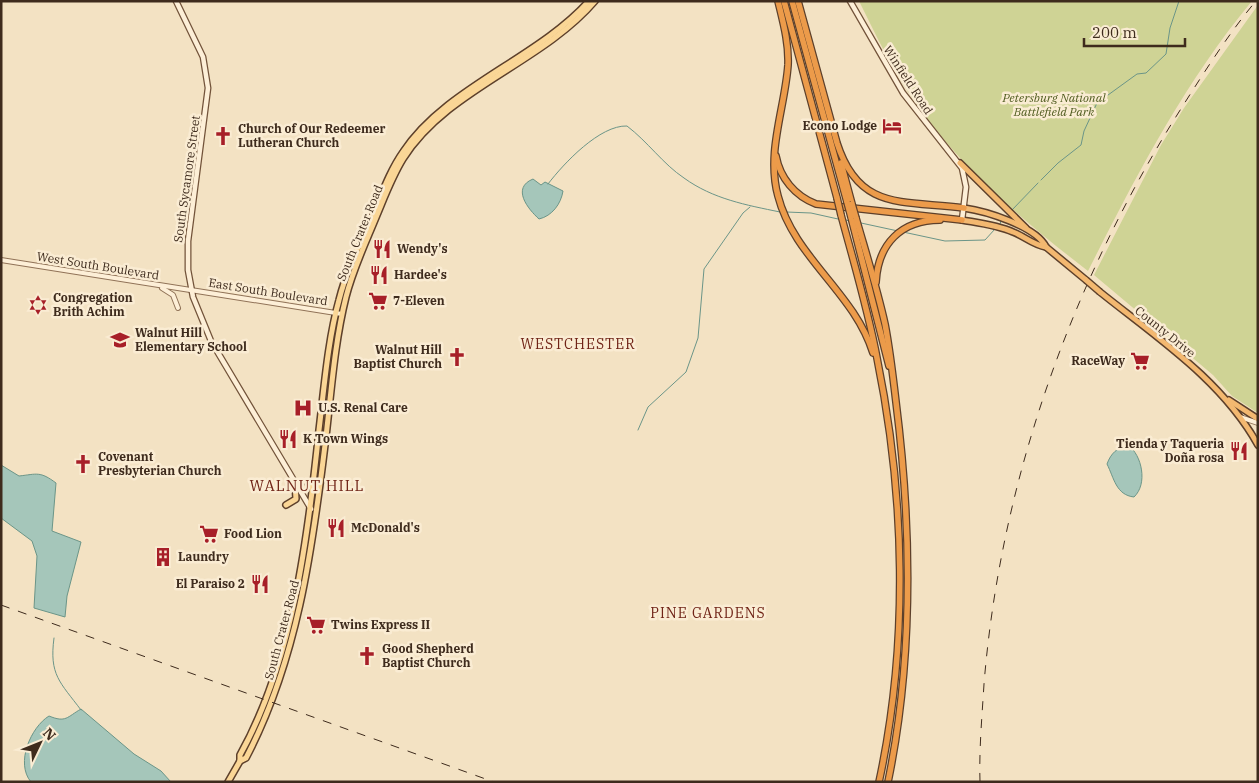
<svg xmlns="http://www.w3.org/2000/svg" width="1259" height="783" font-family="'IBM Plex Serif',serif">
<style>
.green{fill:#cfd395}
.water{fill:#a5c6ba;stroke:#6b9588}
.lines{fill:none;stroke-linecap:round;stroke-linejoin:round}
.stream{stroke:#6b9588;stroke-width:1}
.tertiary-casing{stroke:#907257;stroke-width:6}
.secondary-casing{stroke:#72533a;stroke-width:7}
.primary-casing{stroke:#5d402b;stroke-width:8}
.trunk-casing{stroke:#5d402b;stroke-width:8}
.motorway-casing{stroke:#5d402b;stroke-width:8}
.tertiary{stroke:#fdefd7;stroke-width:4}
.secondary{stroke:#fdefd7;stroke-width:4.5}
.primary{stroke:#fad696;stroke-width:5}
.trunk{stroke:#f3b870;stroke-width:5}
.motorway{stroke:#ec9b4a;stroke-width:5.5}
.rail{stroke:#3e2b1d;stroke-width:1;stroke-dasharray:9 9;stroke-linecap:butt}
.trunk-bridge-casing{stroke:#5d402b;stroke-width:8;stroke-linecap:butt}
.motorway-bridge-casing{stroke:#5d402b;stroke-width:8;stroke-linecap:butt}
.trunk-bridge{stroke:#f3b870;stroke-width:5}
.motorway-bridge{stroke:#ec9b4a;stroke-width:5.5}
.labels{text-anchor:middle;stroke-width:5;stroke-linejoin:round;paint-order:stroke}
.street-label{font-size:12px;fill:#3e2b1d;stroke:#faecd3}
.park-label{font-size:12px;font-style:italic;fill:#515d21;stroke:#faecd3}
.poi-label{font-size:12px;font-weight:bold;fill:#3e2b1d;stroke:#faecd3;text-anchor:start}
.neighbourhood-label{font-size:14px;letter-spacing:1px;fill:#702417;stroke:#faecd3}
.quarter-label{font-size:15px;letter-spacing:1px;fill:#702417;stroke:#faecd3}
</style>
<rect width="100%" height="100%" fill="#f3e2c3"/>
<g class="green">
<path d="M859 1H1252C1184 83 1135 178 1088 271 1022 220 957 165 910 95 890 65 875 33 859 1Z"/>
<polygon points="1258,5 1258,413 1232,396 1213,375 1094,275 1161,145 1184,108"/>
</g>
<g class="water">
<path d="M533 179 541 185 545 182 563 191C561 204 552 216 539 219 528 209 511 188 533 179Z"/>
<path d="M1128 445C1142 455 1148 484 1134 497 1116 495 1114 478 1107 464 1111 453 1117 448 1128 445Z"/>
<path d="M1 465 19 476C37 474 40 471 56 483L52 531 81 542 67 596 65 617 34 608 37 556 32 541 1 518Z"/>
<path d="M81 709 134 754 161 771 171 782H31C15 763 31 727 49 716 66 723 67 717 81 709Z"/>
</g>
<g class="lines">
<g class="stream">
<polyline points="1041,180 1058,163 1081,145 1084,131 1097,103 1137,74 1146,73 1166,54 1170,28 1179,1"/>
<path d="M548 184C564 163 600 125 627 126 648 142 663 164 684 178 713 199 746 205 780 212"/>
<polyline points="1012,210 1038,183"/>
<polyline points="786,212 811,213 838,219"/>
<polyline points="846,220 849,221"/>
<polyline points="861,223 898,231"/>
<polyline points="1000,224 1001,221"/>
<polyline points="903,232 945,241 985,240 995,229"/>
<polyline points="638,430 648,407 686,372 698,338 704,269 743,213 750,207"/>
<path d="M54 638C49 675 60 682 81 710"/>
</g>
<g class="tertiary-casing">
<g id="tertiary">
<polyline points="1,260 342,314"/>
<polyline points="162,288 173,295 178,308"/>
<polyline points="1240,417 1258,423"/>
</g>
</g>
<g class="secondary-casing">
<g id="secondary">
<polyline points="176,1 203,57 208,88 188,241 188,270 193,297 211,341 311,509"/>
<polyline points="850,1 903,93 962,168 966,187 962,220"/>
</g>
</g>
<g class="primary-casing">
<g id="primary">
<polyline points="295,483 304,489 312,483"/>
<polyline points="286,505 296,499 295,483"/>
<path d="M240 761 246 758C297 661 312 552 325 445 331 396 334 345 346 297 353 269 366 242 377 215 385 196 392 177 403 159 447 89 541 64 595 1"/>
<path d="M228 782 240 761V755C293 660 308 537 319 430 324 389 328 339 339 300 346 272 359 245 371 219 381 196 389 172 403 152 446 87 537 59 589 1"/>
</g>
</g>
<g class="trunk-casing">
<g id="trunk">
<polyline points="960,163 1026,228"/>
<path d="M964 208C985 211 1036 226 1046 247L1086 280"/>
<path d="M962 220C979 223 997 225 1013 232 1024 236 1033 245 1046 247"/>
<path d="M1100 292C1156 337 1222 380 1258 445"/>
<polyline points="1229,400 1258,419"/>
</g>
</g>
<g class="motorway-casing">
<g id="motorway">
<path d="M778 1C783 22 789 43 788 65 785 108 766 152 778 196 794 258 854 292 873 353"/>
<polyline points="784,1 837,198"/>
<polyline points="792,1 847,202"/>
<path d="M798 1 837 143C859 212 904 200 964 208"/>
<path d="M776 156C780 178 795 196 816 204L962 220"/>
<polyline points="841,163 852,204"/>
<path d="M841 215C854 263 868 310 877 358 905 496 909 643 879 782"/>
<polyline points="851,217 889,366"/>
<path d="M856 218C866 253 877 288 885 324 890 350 893 376 896 402 912 529 914 656 888 782"/>
<path d="M876 282C878 244 901 220 940 220"/>
</g>
</g>
<use href="#tertiary" class="tertiary"/>
<use href="#secondary" class="secondary"/>
<use href="#primary" class="primary"/>
<use href="#trunk" class="trunk"/>
<use href="#motorway" class="motorway"/>
<g class="rail">
<polyline points="1,605 494,782"/>
<path d="M980 782C979 749 982 717 984 684 1000 486 1068 292 1172 123 1196 85 1227 35 1256 1"/>
</g>
<g class="trunk-bridge-casing">
<polyline id="trunk-bridge" points="1086,280 1100,292"/>
</g>
<g class="motorway-bridge-casing">
<g id="motorway-bridge">
<polyline points="837,198 841,215"/>
<polyline points="847,202 851,217"/>
<polyline points="852,204 856,218"/>
</g>
</g>
<use href="#trunk-bridge" class="trunk-bridge"/>
<use href="#motorway-bridge" class="motorway-bridge"/>
</g>
<defs>
<g id="hotel-bare" transform="scale(1.5)"><path d="M-6-4.5h1.5V1H6V5H4.5V3h-9V5H-6ZM-4 0a1.8 1.8 0 1 1 3.6 0ZM.5 0V-2.5h3Q6-2.5 6 0Z" fill="#a71f28" stroke="#faecd3" stroke-width="2.5" paint-order="stroke"/></g>
<g id="church-bare" transform="scale(1.5)"><path d="M-1.2-6h2.4v3.5h3.3v2.4h-3.3V6h-2.4V-.1h-3.3v-2.4h3.3Z" fill="#a71f28" stroke="#faecd3" stroke-width="2.5" paint-order="stroke"/></g>
<g id="restaurant-bare" transform="scale(1.5)"><path d="M-5-6h1v4h1v-4h1v4h1v-4h1v5L-1.5 .5V6h-2V.5L-5-1ZM5-6V6H3V1.5H1.5Q1.5-4 5-6Z" fill="#a71f28" stroke="#faecd3" stroke-width="2.5" paint-order="stroke"/></g>
<g id="supermarket-bare" transform="scale(1.5)"><path d="M-6-5.5h2.5l.6 2H6L4.5 2H-2.5L-4.4-4H-6ZM-1.5 3.2a1.3 1.3 0 1 0 .1 0ZM3 3.2a1.3 1.3 0 1 0 .1 0Z" fill="#a71f28" stroke="#faecd3" stroke-width="2.5" paint-order="stroke"/></g>
<g id="synagogue-bare" transform="scale(1.5)"><path d="M0-6.5L5.6 3.2H-5.6ZM0 6.5L5.6-3.2H-5.6Z" fill="#a71f28" stroke="#faecd3" stroke-width="2.5" paint-order="stroke"/></g>
<g id="school-bare" transform="scale(1.5)"><path d="M0-5L7-2L0 1L-7-2ZM-4 1L0 2.5L4 1V4Q0 6-4 4Z" fill="#a71f28" stroke="#faecd3" stroke-width="2.5" paint-order="stroke"/></g>
<g id="hospital-bare" transform="scale(1.5)"><path d="M-5-5h3v3.5h4V-5h3V5h-3V1.5h-4V5h-3Z" fill="#a71f28" stroke="#faecd3" stroke-width="2.5" paint-order="stroke"/></g>
<g id="building-bare" transform="scale(1.5)"><path d="M-4-6H4V6H1V3H-1V6H-4ZM-2.5-4.3h1.7v1.8h-1.7ZM.8-4.3h1.7v1.8H.8ZM-2.5-1h1.7V.8h-1.7ZM.8-1h1.7V.8H.8Z" fill="#a71f28" stroke="#faecd3" stroke-width="2.5" paint-order="stroke"/></g>
</defs>
<g fill-rule="evenodd">
<use href="#hotel-bare" x="892" y="126"/>
<use href="#church-bare" x="223" y="136"/>
<use href="#restaurant-bare" x="382" y="249"/>
<use href="#restaurant-bare" x="379" y="275"/>
<use href="#supermarket-bare" x="378" y="301"/>
<use href="#synagogue-bare" x="38" y="305"/>
<use href="#school-bare" x="120" y="340"/>
<use href="#church-bare" x="457" y="357"/>
<use href="#supermarket-bare" x="1140" y="361"/>
<use href="#hospital-bare" x="303" y="408"/>
<use href="#restaurant-bare" x="288" y="439"/>
<use href="#restaurant-bare" x="1239" y="451"/>
<use href="#church-bare" x="83" y="464"/>
<use href="#restaurant-bare" x="336" y="528"/>
<use href="#supermarket-bare" x="209" y="534"/>
<use href="#building-bare" x="163" y="557"/>
<use href="#restaurant-bare" x="260" y="584"/>
<use href="#supermarket-bare" x="316" y="625"/>
<use href="#church-bare" x="367" y="656"/>
</g>
<g class="labels">
<g class="street-label">
<text transform="translate(908 80) rotate(57)" y="4">Winfield Road</text>
<text transform="translate(187 179) rotate(-82)" y="4">South Sycamore Street</text>
<text transform="translate(360 233) rotate(-68)" y="4">South Crater Road</text>
<text transform="translate(98 266) rotate(9)" y="4">West South Boulevard</text>
<text transform="translate(268 292) rotate(9)" y="4">East South Boulevard</text>
<text transform="translate(1165 332) rotate(39)" y="4">County Drive</text>
<text transform="translate(282 630) rotate(-75)" y="4">South Crater Road</text>
</g>
<g class="park-label">
<text x="1054" y="102">Petersburg National<tspan x="1054" dy="14">Battlefield Park</tspan></text>
</g>
<g class="poi-label">
<text x="877" y="130" text-anchor="end">Econo Lodge</text>
<text x="238" y="133">Church of Our Redeemer<tspan x="238" dy="14">Lutheran Church</tspan></text>
<text x="397" y="253">Wendy's</text>
<text x="394" y="279">Hardee's</text>
<text x="53" y="302">Congregation<tspan x="53" dy="14">Brith Achim</tspan></text>
<text x="393" y="305">7-Eleven</text>
<text x="135" y="337">Walnut Hill<tspan x="135" dy="14">Elementary School</tspan></text>
<text x="442" y="354" text-anchor="end">Walnut Hill<tspan x="442" dy="14">Baptist Church</tspan></text>
<text x="1125" y="365" text-anchor="end">RaceWay</text>
<text x="318" y="412">U.S. Renal Care</text>
<text x="303" y="443">K Town Wings</text>
<text x="1224" y="448" text-anchor="end">Tienda y Taqueria<tspan x="1224" dy="14">Doña rosa</tspan></text>
<text x="98" y="461">Covenant<tspan x="98" dy="14">Presbyterian Church</tspan></text>
<text x="351" y="532">McDonald's</text>
<text x="224" y="538">Food Lion</text>
<text x="178" y="561">Laundry</text>
<text x="245" y="588" text-anchor="end">El Paraiso 2</text>
<text x="331" y="629">Twins Express II</text>
<text x="382" y="653">Good Shepherd<tspan x="382" dy="14">Baptist Church</tspan></text>
</g>
<g class="neighbourhood-label">
<text x="578" y="349">WESTCHESTER</text>
<text x="708" y="618">PINE GARDENS</text>
</g>
<g class="quarter-label">
<text x="307" y="491">WALNUT HILL</text>
</g>
</g>
<rect width="1259" height="783" fill="none" stroke="#3e2b1d" stroke-width="5"/>
<g transform="translate(40 743) rotate(47)" stroke="#faecd3" stroke-width="4" paint-order="stroke">
<path d="M0-4L9 19L0 12L-9 19Z" fill="#3e2b1d"/>
<text y="-8" font-size="14" font-weight="bold" text-anchor="middle" fill="#3e2b1d">N</text>
</g>
<path d="M1084 38v8h101v-8" fill="none" stroke="#3e2b1d" stroke-width="2.5"/>
<text x="1092" y="38" font-size="15" fill="#3e2b1d" stroke="#faecd3" stroke-width="4" paint-order="stroke">200 m</text>
</svg>
